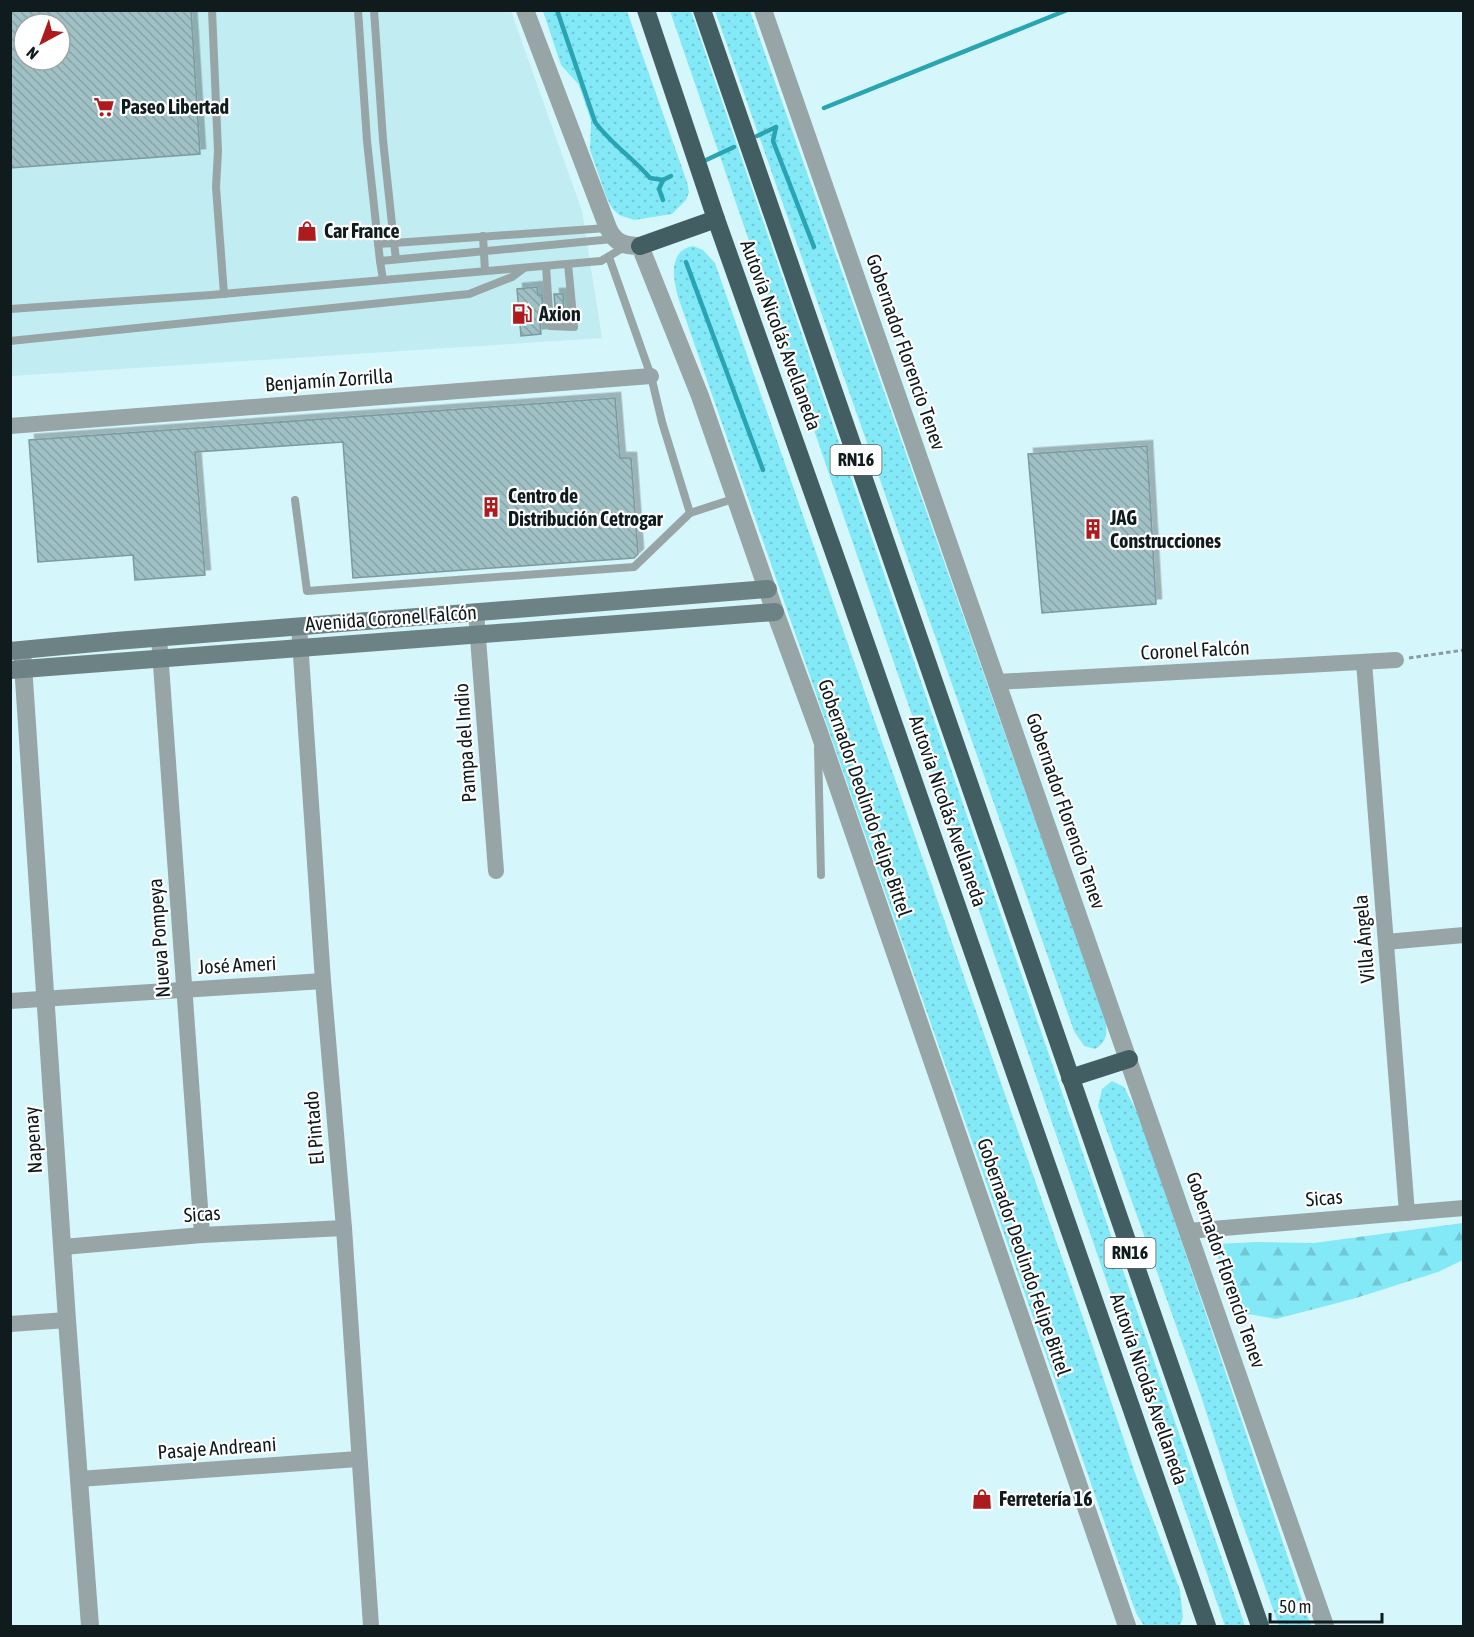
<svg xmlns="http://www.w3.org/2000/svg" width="1474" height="1637" font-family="'Asap Condensed',sans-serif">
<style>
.built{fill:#c0ecf2;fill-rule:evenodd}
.grass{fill:url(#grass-dots)}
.forest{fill:url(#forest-firs)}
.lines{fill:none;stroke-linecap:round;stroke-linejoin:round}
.stream{stroke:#28a4b3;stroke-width:4.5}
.building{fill:url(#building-back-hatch);stroke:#7c9b9f;stroke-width:1.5;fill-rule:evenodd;filter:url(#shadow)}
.path{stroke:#859da1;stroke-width:3;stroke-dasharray:4.5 3;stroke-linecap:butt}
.service{stroke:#97a5a7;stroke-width:8}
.minor{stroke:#97a5a7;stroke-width:16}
.tertiary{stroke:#97a5a7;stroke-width:18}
.secondary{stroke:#6d8285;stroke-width:18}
.trunk{stroke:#435e62;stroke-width:18}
.labels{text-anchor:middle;stroke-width:4.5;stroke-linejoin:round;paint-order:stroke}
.shield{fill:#fff;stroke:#575f61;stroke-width:1.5}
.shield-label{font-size:18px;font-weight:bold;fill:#0f1b1d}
.poi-label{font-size:20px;font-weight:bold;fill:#0f1b1d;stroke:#fff;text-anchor:start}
.street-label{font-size:20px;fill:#0f1b1d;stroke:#fff}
</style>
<defs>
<pattern id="grass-dots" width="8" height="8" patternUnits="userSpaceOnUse" patternTransform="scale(1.5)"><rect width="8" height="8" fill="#84e9f7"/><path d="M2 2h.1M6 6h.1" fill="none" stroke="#71c7d3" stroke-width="1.8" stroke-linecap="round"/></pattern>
<pattern id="forest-firs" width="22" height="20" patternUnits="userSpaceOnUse" patternTransform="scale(1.5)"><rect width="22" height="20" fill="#84e9f7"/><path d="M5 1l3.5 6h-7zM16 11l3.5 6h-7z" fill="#71c7d3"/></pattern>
<pattern id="building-back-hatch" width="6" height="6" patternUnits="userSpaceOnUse" patternTransform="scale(1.5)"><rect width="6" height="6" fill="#9fc0c4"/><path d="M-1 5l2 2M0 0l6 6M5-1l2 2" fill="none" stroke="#88a4a8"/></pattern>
<filter id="shadow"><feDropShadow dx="5.5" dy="-5.5" stdDeviation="0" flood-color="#0004"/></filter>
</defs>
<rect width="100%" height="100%" fill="#d5f6fb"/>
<path class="built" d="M11 11H511L582 211 602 338 11 376ZM24 24H60V60H24Z"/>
<g class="grass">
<polygon points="543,11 627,11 687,182 689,192 686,200 672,214 634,220 619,215 612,208 606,196 590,150 591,121 579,85 561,65"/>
<polygon points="670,11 691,11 1245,1626 1225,1626"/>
<path d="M715 11H750L1106 1021C1107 1034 1107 1042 1095 1049L1084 1046 1074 1031Z"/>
<path d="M693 246 703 250 715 263 1089 1335 1135 1473 1180 1590 1183 1617 1180 1626H1144L1136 1613 678 297C673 278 668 251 693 246Z"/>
<polygon points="1112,1081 1124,1087 1140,1118 1311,1626 1279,1626 1236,1505 1200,1393 1098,1106 1102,1089"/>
</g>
<polygon class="forest" points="1463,1223 1463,1260 1438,1272 1356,1298 1276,1319 1242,1313 1224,1293 1216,1244 1257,1242 1314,1243"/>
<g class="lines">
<g class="stream">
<path d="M557 10 595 122C611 144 633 158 650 178L663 180 671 176"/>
<polyline points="824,108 1067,10"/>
<polyline points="776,127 773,141 814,247"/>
<polyline points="757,136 776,127"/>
<polyline points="704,161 734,147"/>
<polyline points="663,180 659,189 663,200"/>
<polyline points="686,262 763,470"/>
</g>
</g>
<g class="building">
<path d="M10 10H191L200 154 10 168ZM24 24H60V60H24Z"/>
<polygon points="537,287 538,295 542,295 543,322 540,322 541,334 521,336 517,289"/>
<polygon points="554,294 563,294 564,320 556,320"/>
<polygon points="615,398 620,458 631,458 638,554 634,558 353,578 343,442 195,452 205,575 135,580 133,555 38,562 29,440"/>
<polygon points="1147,446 1156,604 1042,613 1028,454"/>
</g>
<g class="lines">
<polyline class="path" points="1409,658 1464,650"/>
<g class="service">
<polyline points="212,10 218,151 216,187 224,294"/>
<polyline points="358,10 367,141 380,261 613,239"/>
<polyline points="374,10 383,140 394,243 607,228"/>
<polyline points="483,236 485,271"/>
<polyline points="378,244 394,243 396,259"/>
<polyline points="609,257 651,376 662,422 690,513"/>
<polyline points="380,261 383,280"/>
<polyline points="546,266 550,326 574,327 568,264"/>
<polyline points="10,309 211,295 601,261 626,246"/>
<polyline points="10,341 469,294 512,277 524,268"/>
<polyline points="295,500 307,591 634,567 690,513 736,498"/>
<polyline points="818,748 821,875"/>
</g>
<g class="minor">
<polyline points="10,426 651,376"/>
<polyline points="476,612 496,871"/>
<polyline points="299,626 323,981 344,1228 371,1626"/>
<polyline points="159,637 202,1235"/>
<polyline points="1364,662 1407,1213"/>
<polyline points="997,682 1396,660"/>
<polyline points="1386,942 1464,935"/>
<polyline points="10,1001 323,981"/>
<polyline points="1188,1231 1464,1208"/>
<polyline points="63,1247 202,1235 344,1228"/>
<polyline points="10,1324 67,1320"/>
<polyline points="79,1479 358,1459"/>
</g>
<g class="tertiary">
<path d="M525 10 608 228C615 243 624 246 640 246L700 396 775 612 818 729 1127 1626"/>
<polyline points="763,10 1325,1626"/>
<polyline points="22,650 67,1320 90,1626"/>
</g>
<g class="secondary">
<polyline points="10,651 116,641 768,589"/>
<polyline points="10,670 775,612"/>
</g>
<g class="trunk">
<polyline points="646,10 716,219 844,581 1207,1626"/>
<polyline points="702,10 1260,1626"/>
<polyline points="640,246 716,219"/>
<polyline points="1070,1078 1129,1059"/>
</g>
</g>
<defs>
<g id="supermarket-bare" transform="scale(1.62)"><path d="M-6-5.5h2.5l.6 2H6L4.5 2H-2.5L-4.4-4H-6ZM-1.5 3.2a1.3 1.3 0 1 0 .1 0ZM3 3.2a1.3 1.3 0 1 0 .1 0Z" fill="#ad1b1e" stroke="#fff" stroke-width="2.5" paint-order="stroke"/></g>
<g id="shop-bare" transform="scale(1.62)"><path d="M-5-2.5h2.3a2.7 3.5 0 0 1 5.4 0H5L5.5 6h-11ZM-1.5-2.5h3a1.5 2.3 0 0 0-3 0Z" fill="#ad1b1e" stroke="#fff" stroke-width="2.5" paint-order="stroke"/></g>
<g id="fuel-bare" transform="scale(1.62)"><path d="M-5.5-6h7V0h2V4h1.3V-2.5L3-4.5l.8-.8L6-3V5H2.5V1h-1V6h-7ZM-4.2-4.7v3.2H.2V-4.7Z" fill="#ad1b1e" stroke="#fff" stroke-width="2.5" paint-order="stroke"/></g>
<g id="building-bare" transform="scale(1.62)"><path d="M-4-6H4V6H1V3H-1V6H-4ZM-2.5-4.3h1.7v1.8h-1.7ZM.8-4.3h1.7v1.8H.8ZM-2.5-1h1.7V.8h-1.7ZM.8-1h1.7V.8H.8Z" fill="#ad1b1e" stroke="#fff" stroke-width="2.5" paint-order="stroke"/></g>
</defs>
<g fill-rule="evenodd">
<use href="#supermarket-bare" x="104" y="107"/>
<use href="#shop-bare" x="307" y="231"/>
<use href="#fuel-bare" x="522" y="314"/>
<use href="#building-bare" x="491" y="507"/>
<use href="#building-bare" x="1093" y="529"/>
<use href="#shop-bare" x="982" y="1499"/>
</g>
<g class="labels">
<g class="shield">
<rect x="830.5" y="445" width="51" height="30" rx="4.5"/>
<rect x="1104.5" y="1238" width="51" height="30" rx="4.5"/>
</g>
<g class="shield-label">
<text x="856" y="466">RN16</text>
<text x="1130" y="1259">RN16</text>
</g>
<g class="poi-label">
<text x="121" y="114">Paseo Libertad</text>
<text x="324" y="238">Car France</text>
<text x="539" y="321">Axion</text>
<text x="508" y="503">Centro de<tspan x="508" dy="23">Distribución Cetrogar</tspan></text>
<text x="1110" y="525">JAG<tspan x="1110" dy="23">Construcciones</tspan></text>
<text x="999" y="1506">Ferretería 16</text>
</g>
<g class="street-label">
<text transform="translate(781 335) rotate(70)" y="7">Autovía Nicolás Avellaneda</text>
<text transform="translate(906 352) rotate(71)" y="7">Gobernador Florencio Tenev</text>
<text transform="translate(329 380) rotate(-4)" y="7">Benjamín Zorrilla</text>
<text transform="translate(391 618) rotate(-4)" y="7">Avenida Coronel Falcón</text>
<text transform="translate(1195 650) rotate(-3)" y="7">Coronel Falcón</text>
<text transform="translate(465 743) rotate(-94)" y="7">Pampa del Indio</text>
<text transform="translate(865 798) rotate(71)" y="7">Gobernador Deolindo Felipe Bittel</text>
<text transform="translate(948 811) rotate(71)" y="7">Autovía Nicolás Avellaneda</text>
<text transform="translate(1066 811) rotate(71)" y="7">Gobernador Florencio Tenev</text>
<text transform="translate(159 938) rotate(-94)" y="7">Nueva Pompeya</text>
<text transform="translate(1364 939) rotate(-95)" y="7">Villa Ángela</text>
<text transform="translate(237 965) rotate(-3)" y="7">José Ameri</text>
<text transform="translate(314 1128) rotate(-95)" y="7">El Pintado</text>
<text transform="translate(33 1140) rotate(-94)" y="7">Napenay</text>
<text transform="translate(1324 1198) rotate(-5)" y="7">Sicas</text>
<text transform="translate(202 1214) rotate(-4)" y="7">Sicas</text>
<text transform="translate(1024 1257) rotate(71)" y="7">Gobernador Deolindo Felipe Bittel</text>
<text transform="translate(1226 1270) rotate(71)" y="7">Gobernador Florencio Tenev</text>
<text transform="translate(1149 1389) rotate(71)" y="7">Autovía Nicolás Avellaneda</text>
<text transform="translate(217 1448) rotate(-4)" y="7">Pasaje Andreani</text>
</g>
</g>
<rect width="1474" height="1637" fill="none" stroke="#0f1b1d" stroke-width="24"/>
<g transform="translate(42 42) rotate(221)"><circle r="28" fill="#ffffff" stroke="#9fa4a5" stroke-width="1.5"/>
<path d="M0-4.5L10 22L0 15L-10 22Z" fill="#ad1b1e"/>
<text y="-9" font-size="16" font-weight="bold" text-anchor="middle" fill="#0f1b1d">N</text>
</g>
<path d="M1270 1613v9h112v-9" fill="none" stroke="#0f1b1d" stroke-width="3"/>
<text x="1279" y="1613" font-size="18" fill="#0f1b1d" stroke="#ffffff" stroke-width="4.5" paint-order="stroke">50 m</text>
</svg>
